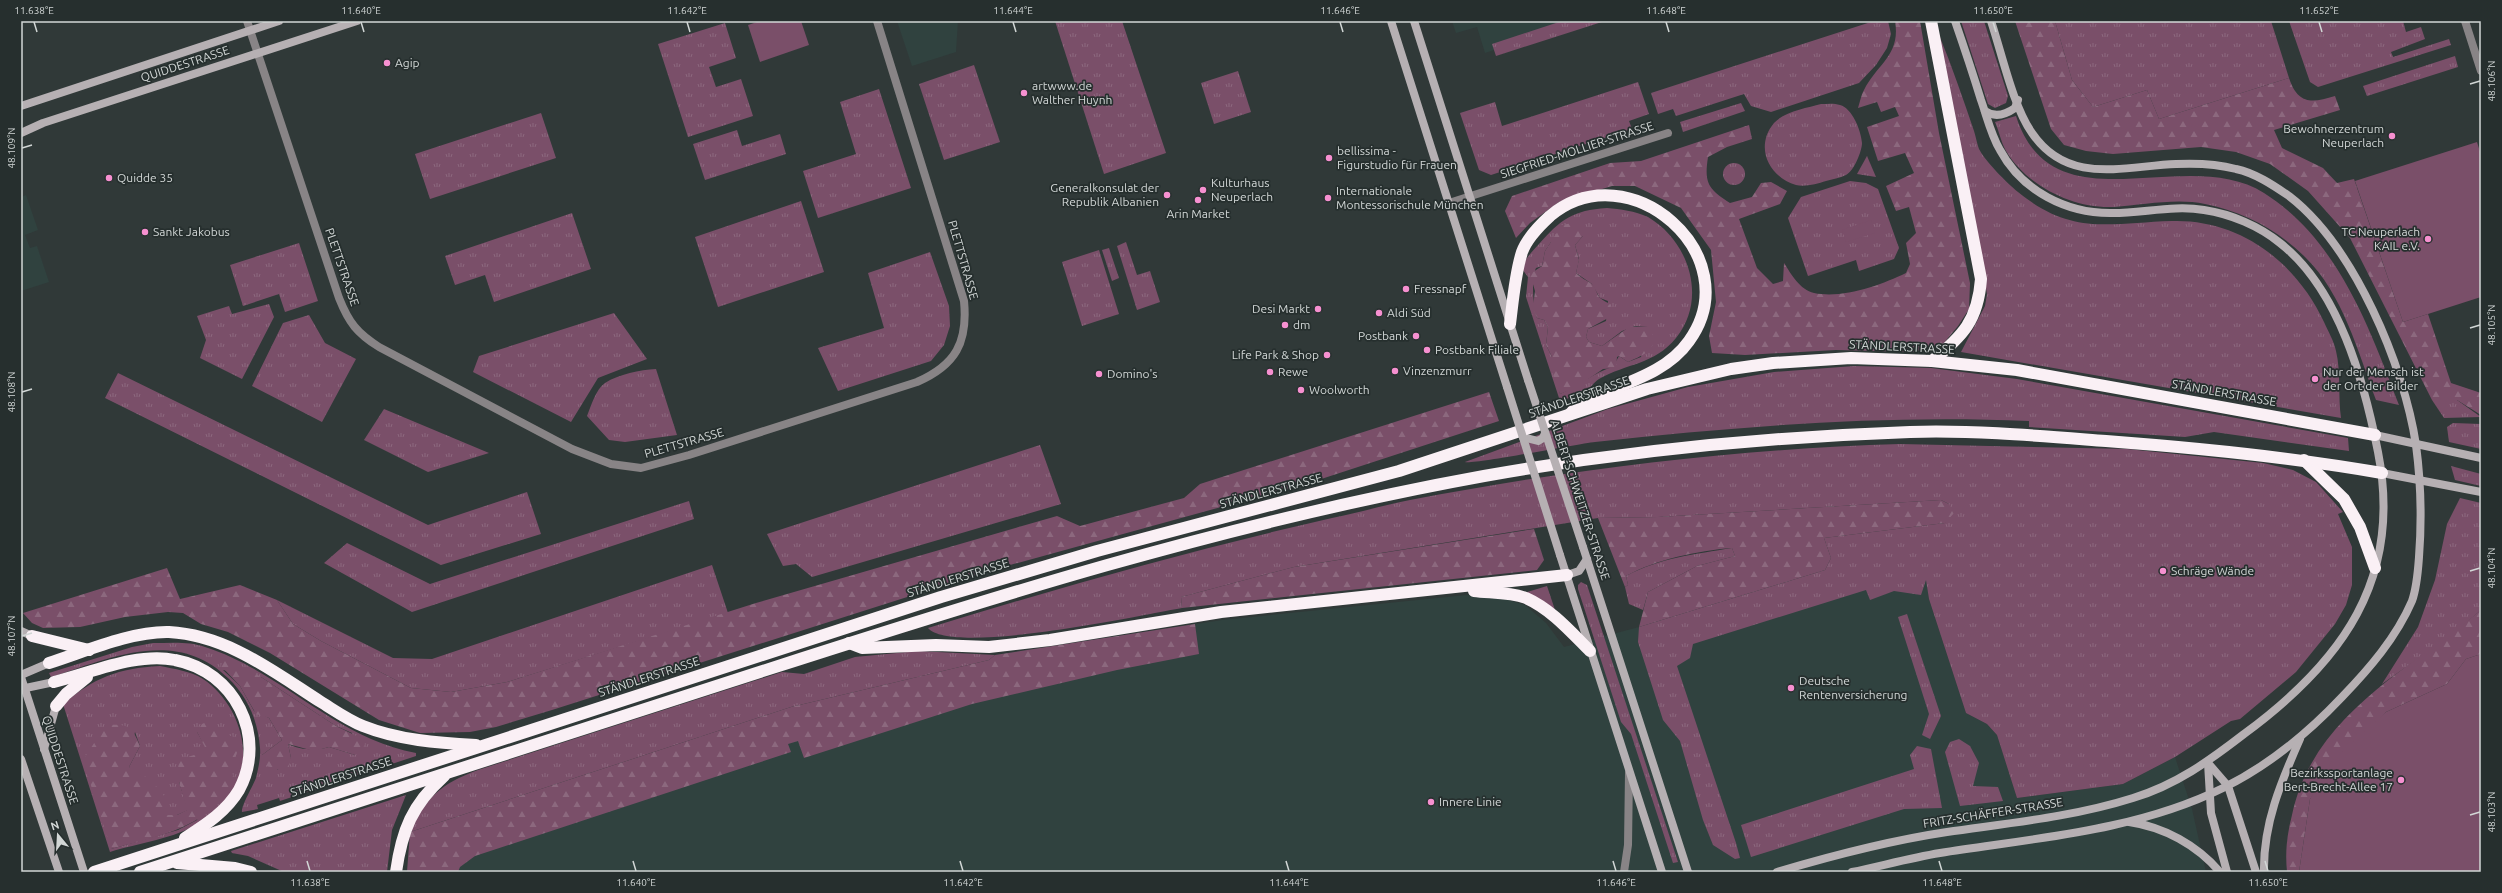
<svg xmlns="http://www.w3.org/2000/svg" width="2502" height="893" font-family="Ubuntu,sans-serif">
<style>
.built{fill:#30423f}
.grass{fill:url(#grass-tufts);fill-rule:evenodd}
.forest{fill:url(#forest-firs)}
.pitch{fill:#7a4f69}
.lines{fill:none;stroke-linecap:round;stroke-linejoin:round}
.street{stroke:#888486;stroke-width:8}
.secondary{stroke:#b6b0b3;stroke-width:8}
.highway{stroke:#faf0f5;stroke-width:12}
.secondary-bridge{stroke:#b6b0b3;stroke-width:8}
.ticks{fill:none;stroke:#d2d7d6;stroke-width:1.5}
.poi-dot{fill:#f690d0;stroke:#262f2e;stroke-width:1.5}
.labels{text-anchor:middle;stroke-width:3.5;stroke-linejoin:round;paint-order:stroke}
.poi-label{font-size:12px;fill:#d2d7d6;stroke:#262f2e;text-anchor:start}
.street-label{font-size:12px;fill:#d2d7d6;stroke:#262f2e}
.neatline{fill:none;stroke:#d2d7d6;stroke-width:1.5}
.ticks-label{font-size:10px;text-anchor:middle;fill:#d2d7d6}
</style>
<defs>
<pattern id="grass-tufts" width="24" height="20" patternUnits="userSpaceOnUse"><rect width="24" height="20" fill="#7a4f69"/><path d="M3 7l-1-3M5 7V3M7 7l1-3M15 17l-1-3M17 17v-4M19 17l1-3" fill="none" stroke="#8c687e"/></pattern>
<pattern id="forest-firs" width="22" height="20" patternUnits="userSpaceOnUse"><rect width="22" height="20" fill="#7a4f69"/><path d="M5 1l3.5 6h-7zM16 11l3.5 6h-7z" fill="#8c687e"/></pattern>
</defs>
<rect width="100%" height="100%" fill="#303938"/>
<g class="built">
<polygon points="897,21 958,21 956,52 912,66"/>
<polygon points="1452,21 1582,21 1485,53 1477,27 1456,33"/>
<polygon points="26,195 38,230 25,235 30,248 37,246 49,282 21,291 21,197"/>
<polygon points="1825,570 1926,579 1929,599 1966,713 1987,724 1997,735 2017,798 2123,784 2175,757 2192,809 2206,872 407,872 989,660 995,655 1222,620 1467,595 1505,599 1525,605 1546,623 1564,647 1639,627"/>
</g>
<g class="grass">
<polygon points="1055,21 1122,21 1166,153 1104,174"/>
<polygon points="1562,21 1605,21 1496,56 1492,44"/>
<polygon points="1874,21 1888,21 1891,34 1887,48 1876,65 1859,83 1771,112 1751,106 1744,94 1676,116 1673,109 1658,114 1651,93"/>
<polygon points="1961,21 1984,21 2008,96 2006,103 1995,108 1988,104"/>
<polygon points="2055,21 2271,21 2289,78 2159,119 2147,90 2093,107 2072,80"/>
<polygon points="2289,21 2403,21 2406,32 2421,27 2425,39 2391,52 2393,57 2449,39 2451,45 2318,87 2310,82"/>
<polygon points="725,23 736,58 709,67 716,87 741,79 753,116 688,137 658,44"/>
<path d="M1939 35C1952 66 1963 99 1974 131 1976 137 1977 144 1979 149 1985 161 2007 183 2018 192 2072 236 2109 223 2172 221 2240 219 2296 262 2324 322 2328 331 2334 341 2336 351 2341 371 2338 397 2341 418L1961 352 1985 306 1987 294Z"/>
<polygon points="2455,56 2458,67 2367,96 2363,86"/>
<polygon points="974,65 1000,142 944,160 919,84"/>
<polygon points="1238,71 1251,112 1214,124 1201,83"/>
<polygon points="1638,82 1649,114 1629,121 1632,129 1491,175 1479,170 1460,113 1495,102 1502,126"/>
<polygon points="879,89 911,188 818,218 803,171 856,154 840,102"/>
<polygon points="1741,103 1745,111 1683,132 1680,122"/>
<path d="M1821 104C1827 104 1834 103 1840 105 1852 108 1861 130 1862 143 1862 151 1854 171 1846 175 1840 178 1832 179 1826 181 1817 184 1805 187 1796 185 1769 177 1754 147 1774 123 1785 111 1807 108 1821 104Z"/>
<polygon points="541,113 556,158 430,199 415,154"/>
<path d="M2016 116C2053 231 2186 143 2264 193 2338 240 2369 327 2399 405L2376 400C2358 352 2343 294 2305 257 2278 230 2242 211 2205 204 2176 198 2143 205 2114 207 2073 209 2027 186 2006 151 2001 142 1999 131 1995 122Z"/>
<polygon points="737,130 742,146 780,134 786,154 705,180 693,144"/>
<polygon points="1867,156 1876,177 1857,174"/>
<circle cx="1734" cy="174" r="11"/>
<polygon points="1850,181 1866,183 1878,189 1899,248 1894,259 1859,271 1856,260 1808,276 1788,218 1801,197"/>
<polygon points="801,201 824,272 718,307 695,237"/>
<path d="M1607 208C1620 209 1635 211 1648 217 1689 241 1708 299 1676 338 1654 365 1627 363 1599 379 1594 382 1591 388 1585 391 1578 396 1568 398 1560 401L1526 297 1528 277 1522 269C1525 258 1531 253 1539 244 1560 220 1573 210 1607 208ZM1583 236 1575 245 1579 259 1576 273 1592 284 1600 298 1608 301 1606 321 1588 329 1586 337 1589 342 1602 346 1622 331 1635 326H1648L1641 357 1628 362 1619 356 1613 367C1594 372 1579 386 1560 394L1552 357 1546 345 1548 327 1544 320 1537 318C1533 306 1531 279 1536 268L1542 266 1545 251 1551 242Z"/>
<polygon points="572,213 591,269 494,302 485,275 455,285 445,256"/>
<polygon points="1126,242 1137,275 1150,271 1160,302 1137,310 1117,246"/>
<polygon points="299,243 318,301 285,312 279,294 243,306 230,265"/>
<polygon points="1109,248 1119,278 1112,281 1102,250"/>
<polygon points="1099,250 1119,314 1082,326 1062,262"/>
<polygon points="930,252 949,306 950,326 944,345 931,361 838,391 818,348 884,328 868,273"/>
<polygon points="269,304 274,317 242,379 200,358 206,340 197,316 229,306 232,314"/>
<polygon points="614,313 647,359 598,378 571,422 473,372 479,356"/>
<polygon points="309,315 325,343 356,359 322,422 252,386 283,323"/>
<path d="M1854 366 1931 368 2017 379 2348 438 2349 451 2214 432 2185 437 2029 427V421C1880 415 1743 426 1595 442 1577 444 1471 465 1465 462L1608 409 1688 387 1774 372Z"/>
<path d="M656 369 677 435 625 442 609 440 587 416C591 406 596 389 605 383 619 374 640 370 656 369Z"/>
<polygon points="118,373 428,525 527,492 541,534 441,565 105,398"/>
<polygon points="2432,400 2457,400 2481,417 2444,418"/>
<polygon points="384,409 489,453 428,472 364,440"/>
<polygon points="2453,423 2481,424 2481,449 2449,442 2447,427"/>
<path d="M1900 444 2127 449 2263 463 2293 470 2316 482 2343 512 2338 514 2352 547V585L2346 605 2335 624 2296 672 2240 719 2231 721 2175 757 2123 784 2017 798 1997 735 1987 724 1966 713 1929 599 1926 580 1921 595 1894 591 1870 600 1866 590 1693 644 1690 658 1677 666 1736 843 1740 858 1735 859 1713 845 1703 820 1680 741 1663 720 1638 642 1639 627 1825 570 1831 558 1824 538 1945 523 1949 504 1941 500 1658 517 1598 518 1294 567 1181 597 1182 608C1142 615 952 656 928 628 1061 587 1196 549 1332 518 1358 513 1384 505 1410 500 1572 469 1735 449 1900 444Z"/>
<polygon points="1040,445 1061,504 812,577 796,564 783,566 767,534"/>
<polygon points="2451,466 2481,474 2481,486 2455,480"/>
<polygon points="2460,498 2481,503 2481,610 2454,633 2382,684 2418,627 2435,580 2447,524"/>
<polygon points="689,501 694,519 412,612 324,563 347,543 430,584"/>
<path d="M1732 548 1735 556 1697 566 1648 592 1643 610 1629 604 1625 587 1628 585 1626 576C1659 558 1696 554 1732 548Z"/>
<polygon points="712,565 728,613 507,682 451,692 411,688 321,641 293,624 277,600 393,658 432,659"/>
<polygon points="1581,582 1587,585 1678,862 1673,863 1631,734 1621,722 1578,589 1578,585"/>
<polygon points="1547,586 1555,610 1524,593"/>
<polygon points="1907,614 1941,716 1930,739 1922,735 1929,714 1898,617"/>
<path d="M153 643C170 643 189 641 205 647 281 671 335 738 416 753V756L280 801 279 798 257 805 258 809 242 812C241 806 253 786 256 778 258 769 261 758 260 748 258 721 248 697 228 678 176 627 110 658 51 677L49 673 132 647ZM223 670 261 677 336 726 352 733 355 755 329 747C318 751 299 750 288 744L291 758 278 770 262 755 282 740 269 718 254 711 240 686Z"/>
<path d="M918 651 995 655 989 660 791 707 410 832C427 796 441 784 478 770L782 672 804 674 855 657Z"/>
<path d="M160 666C174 669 191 671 203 679 236 701 255 750 235 787 228 800 213 813 201 822 175 839 138 843 110 852L63 704C94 678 118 668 160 666ZM135 732 140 746 129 767 164 815H177L188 810 179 782 208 751 197 732 220 741 197 820 178 830 111 849Z"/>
<polygon points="1959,739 1970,746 1979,763 1973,786 1998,787 2003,801 1960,806 1945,752 1950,742"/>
<polygon points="1917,746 1931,749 1942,808 1904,809 1751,857 1741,825 1914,769 1910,755"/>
<polygon points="406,795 392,830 387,872 284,872 248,856 232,853 231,851"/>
</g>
<g class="forest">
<path d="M1895 21H1920L1939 133 1970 283 1969 309 1958 326 1943 344 1913 352 1836 350 1745 355 1712 353 1709 336 1716 302 1711 250 1681 208 1635 186H1612L1559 202 1530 223 1516 238 1505 211 1512 196 1610 163 1641 161 1749 125 1752 139 1727 147 1708 157C1704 183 1708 189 1730 203L1752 197 1761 183 1771 182 1787 191 1780 204 1739 219 1757 268 1773 284 1783 281 1784 263C1791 274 1800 290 1814 293 1843 299 1881 285 1906 273L1910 264 1906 243 1916 233 1909 207 1896 211 1886 186 1914 173 1905 153 1878 161 1867 127 1899 116 1895 107 1881 112 1877 102 1858 108C1860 102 1861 95 1864 90 1877 64 1901 55 1895 21Z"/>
<path d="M2015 21H2055L2072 80 2093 107 2147 90 2159 119 2289 78C2298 105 2312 103 2335 96L2340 110 2274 130 2282 148 2323 168 2337 183 2354 179 2403 322 2428 314 2451 383 2481 393V415L2457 400H2432L2350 238 2308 191 2270 164 2236 152 2201 147 2113 154 2086 151 2064 145 2051 129Z"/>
<path d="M1578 222 1584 230 1583 236 1575 245 1579 260 1576 273C1581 278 1586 280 1592 284 1596 287 1596 294 1600 298 1611 306 1612 302 1610 317L1588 329 1586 337 1589 342 1602 346 1629 327 1648 326C1662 348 1646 354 1628 362L1619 356 1617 357 1616 368 1603 369 1575 388 1560 394 1551 368 1552 357 1546 345 1548 327 1544 320 1537 318 1533 307 1535 291 1530 274 1542 266 1545 251 1562 225Z"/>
<polygon points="1489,392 1499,421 1312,482 992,570 552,710 496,727 470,732 420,733 379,720 270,653 228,632 201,624 183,613 168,612 125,617 80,627 43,628 32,623 23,613 167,568 180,599 240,585 277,600 293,624 321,641 411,688 451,692 507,682 756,603 1057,516 1080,526 1184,498 1200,484"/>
<path d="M1941 500 1949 504 1954 513 1945 523 1824 538 1831 558 1825 570 1639 627 1648 592 1697 566 1735 556 1732 548C1697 551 1657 559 1626 576L1628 585 1625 587 1598 518 1658 517Z"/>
<polygon points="1534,529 1544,560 1537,570 1182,608 1181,597 1294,567"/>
<path d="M2481 610V654L2466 659 2447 684 2386 712 2310 799 2299 872H2287C2285 852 2287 834 2292 815 2313 715 2409 670 2481 610Z"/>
<polygon points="1195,624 1199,654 1117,670 972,704 804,758 798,741 788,744 791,752 475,856 460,867 458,872 407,872 410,832 791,707 989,660 995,655"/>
<polygon points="229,659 261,677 336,726 363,739 365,744 361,751 355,755 329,747 314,751 288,744 291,758 288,770 284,772 262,764 262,755 282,740 269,718 256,714 240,686 221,666 223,661"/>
<path d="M213 719 220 731V741L232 735 240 748 230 765 234 779C229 787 224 797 217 804 189 832 147 839 111 849L83 760 106 725C127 724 132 725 140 746L129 767 151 780 165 797V815H177L187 810 179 782 178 760 207 751 197 732 202 724Z"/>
</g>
<g class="pitch">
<polygon points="760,21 801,21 809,45 760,62 748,25"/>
<polygon points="2477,142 2481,155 2481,297 2403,322 2355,181"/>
<polygon points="1871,220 1875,233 1846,242 1842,230"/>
<polygon points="2481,654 2481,872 2299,872 2310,799 2332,761 2386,712 2447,684 2466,659"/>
</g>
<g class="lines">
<g class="street">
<path d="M247 21 339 298C349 323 357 333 379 347L572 449 611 464 641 468 689 455 917 382C956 365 968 342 964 301L877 21"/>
<polyline points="2465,21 2481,71"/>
<polyline points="1449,203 1668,133"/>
<polyline points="1624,872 1628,845 1629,773"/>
</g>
<g class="secondary">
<polyline points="1391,21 1507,387"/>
<polyline points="1414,21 1528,380"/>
<polyline points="21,106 279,21"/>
<path d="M1985 111C1995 118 2005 115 2015 108L2018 100"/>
<polyline points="21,133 43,123 357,21"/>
<polyline points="2375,435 2481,458"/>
<polyline points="1523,437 1538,441 1543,438 1545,433"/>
<polyline points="2382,473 2481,492"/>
<polyline points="1583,547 1688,872"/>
<polyline points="1560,555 1662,872"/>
<polyline points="1567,575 1579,571 1587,559"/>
<polyline points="21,631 32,636"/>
<polyline points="21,675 49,663"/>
<polyline points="21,677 84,872"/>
<polyline points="21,689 54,682"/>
<polyline points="44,749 56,706"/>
<polyline points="21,759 59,872"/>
<polyline points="2208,763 2228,786 2256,872"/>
<polyline points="2208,763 2211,813 2227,872"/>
<path d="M2129 822C2164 827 2197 845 2220 872"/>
<path d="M1777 872C1834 855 1887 841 1947 832 2009 823 2073 817 2133 798 2176 785 2209 761 2244 734 2342 662 2403 579 2378 452 2364 381 2339 289 2280 243 2259 226 2231 214 2204 210 2174 205 2143 213 2113 213 2067 214 2022 191 2000 150 1991 135 1987 117 1981 100 1973 74 1964 47 1955 21"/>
<path d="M1852 872C1881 866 1910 858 1940 853 2035 838 2136 831 2223 788 2268 766 2308 733 2342 697 2369 669 2396 638 2412 601 2417 587 2418 571 2419 557 2422 518 2421 483 2416 445 2404 365 2354 246 2289 196 2273 185 2255 173 2236 169 2217 164 2196 163 2176 164 2124 166 2068 186 2032 133 2013 106 2002 54 1991 21"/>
<path d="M2264 872C2263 824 2281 782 2300 739"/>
</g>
<g class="highway">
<path d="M1931 21 1981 279C1978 320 1963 336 1932 361"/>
<path d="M1510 324C1513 300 1515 274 1522 252 1527 238 1539 226 1550 216 1629 150 1750 256 1689 341 1670 368 1638 379 1608 391 1600 393 1589 396 1582 400 1578 403 1574 410 1570 414"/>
<polyline points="2304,460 2344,499 2360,527 2375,568"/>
<path d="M1474 591C1490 593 1510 592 1526 598 1551 609 1571 632 1590 651"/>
<polyline points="32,636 89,650"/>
<polyline points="849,643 862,648 936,645 989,647 1050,640 1221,612 1567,575"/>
<path d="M49 663C84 652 131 631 169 632 227 635 274 672 321 702 334 710 348 720 363 726 398 740 438 743 476 745"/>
<path d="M54 682C91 673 137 652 175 660 234 671 268 736 239 790 226 812 205 825 185 838"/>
<polyline points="56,706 66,694 87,677"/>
<polyline points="177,863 235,868 251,872"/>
<polyline points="94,872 941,597 1097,551 1399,471 1647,389 1731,369 1773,363 1851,358 1932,361 2017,370 2375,435"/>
<path d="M140 872C339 808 537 744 735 680 982 600 1229 522 1484 476 1624 451 1767 437 1910 432 1975 430 2041 436 2106 441 2199 448 2291 457 2382 473"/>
<path d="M396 872C402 830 412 805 444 776"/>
</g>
<g class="secondary-bridge">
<polyline points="1528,380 1583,547"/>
<polyline points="1507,387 1560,555"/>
</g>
</g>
<path class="ticks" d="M34 22 37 32M361 22 364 32M687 22 690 32M1013 22 1016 32M1340 22 1343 32M1666 22 1669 32M1993 22 1996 32M2319 22 2322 32M2470 84 2480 81M22 148 32 145M2470 328 2480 325M22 392 32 389M2470 571 2480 568M22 636 32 633M2470 815 2480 812M307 861 310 871M633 861 636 871M960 861 963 871M1286 861 1289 871M1613 861 1616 871M1939 861 1942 871M2265 861 2268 871"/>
<g class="poi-dot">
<circle cx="387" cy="63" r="4"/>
<circle cx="1024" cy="93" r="4"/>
<circle cx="2392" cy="136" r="4"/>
<circle cx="1329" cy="158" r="4"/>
<circle cx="109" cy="178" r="4"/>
<circle cx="1203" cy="190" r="4"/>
<circle cx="1167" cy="195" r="4"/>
<circle cx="1328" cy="198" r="4"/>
<circle cx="1198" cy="200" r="4"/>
<circle cx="145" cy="232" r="4"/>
<circle cx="2428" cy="239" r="4"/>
<circle cx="1406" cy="289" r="4"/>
<circle cx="1318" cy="309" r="4"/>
<circle cx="1379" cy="313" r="4"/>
<circle cx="1285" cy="325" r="4"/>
<circle cx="1416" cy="336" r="4"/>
<circle cx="1427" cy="350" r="4"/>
<circle cx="1327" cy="355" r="4"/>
<circle cx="1395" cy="371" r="4"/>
<circle cx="1270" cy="372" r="4"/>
<circle cx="1099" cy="374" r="4"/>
<circle cx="2315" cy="379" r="4"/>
<circle cx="1301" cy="390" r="4"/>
<circle cx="2163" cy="571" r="4"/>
<circle cx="1791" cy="688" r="4"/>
<circle cx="2401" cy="780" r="4"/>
<circle cx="1431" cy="802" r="4"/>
</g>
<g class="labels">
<g class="poi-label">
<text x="395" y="67">Agip</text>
<text x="1032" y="90">artwww.de<tspan x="1032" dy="14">Walther Huynh</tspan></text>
<text x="2384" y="133" text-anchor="end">Bewohnerzentrum<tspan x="2384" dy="14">Neuperlach</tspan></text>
<text x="1337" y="155">bellissima -<tspan x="1337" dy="14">Figurstudio für Frauen</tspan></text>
<text x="117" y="182">Quidde 35</text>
<text x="1211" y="187">Kulturhaus<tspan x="1211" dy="14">Neuperlach</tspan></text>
<text x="1159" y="192" text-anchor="end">Generalkonsulat der<tspan x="1159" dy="14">Republik Albanien</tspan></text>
<text x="1336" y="195">Internationale<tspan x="1336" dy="14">Montessorischule München</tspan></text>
<text x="1198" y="218" text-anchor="middle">Arin Market</text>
<text x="153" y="236">Sankt Jakobus</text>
<text x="2420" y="236" text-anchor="end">TC Neuperlach<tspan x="2420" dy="14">KAIL e.V.</tspan></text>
<text x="1414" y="293">Fressnapf</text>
<text x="1310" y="313" text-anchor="end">Desi Markt</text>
<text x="1387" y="317">Aldi Süd</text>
<text x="1293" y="329">dm</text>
<text x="1408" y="340" text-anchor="end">Postbank</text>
<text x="1435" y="354">Postbank Filiale</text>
<text x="1319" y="359" text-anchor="end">Life Park &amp; Shop</text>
<text x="1403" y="375">Vinzenzmurr</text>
<text x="1278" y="376">Rewe</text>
<text x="2323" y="376">Nur der Mensch ist<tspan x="2323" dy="14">der Ort der Bilder</tspan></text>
<text x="1107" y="378">Domino's</text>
<text x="1309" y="394">Woolworth</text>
<text x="2171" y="575">Schräge Wände</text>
<text x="1799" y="685">Deutsche<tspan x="1799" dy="14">Rentenversicherung</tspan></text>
<text x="2393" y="777" text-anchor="end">Bezirkssportanlage<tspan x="2393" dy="14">Bert-Brecht-Allee 17</tspan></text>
<text x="1439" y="806">Innere Linie</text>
</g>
<g class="street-label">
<text transform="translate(185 64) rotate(-18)" y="4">QUIDDESTRASSE</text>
<text transform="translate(1577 150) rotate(-18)" y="4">SIEGFRIED-MOLLIER-STRASSE</text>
<text transform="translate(963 260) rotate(74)" y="4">PLETTSTRASSE</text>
<text transform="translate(342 267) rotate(71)" y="4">PLETTSTRASSE</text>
<text transform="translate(1902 347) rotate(3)" y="4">STÄNDLERSTRASSE</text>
<text transform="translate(2224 393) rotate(10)" y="4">STÄNDLERSTRASSE</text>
<text transform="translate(1579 397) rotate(-19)" y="4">STÄNDLERSTRASSE</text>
<text transform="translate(684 443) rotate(-16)" y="4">PLETTSTRASSE</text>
<text transform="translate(1271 491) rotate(-15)" y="4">STÄNDLERSTRASSE</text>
<text transform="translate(1580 500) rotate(72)" y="4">ALBERT-SCHWEITZER-STRASSE</text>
<text transform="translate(958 578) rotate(-17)" y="4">STÄNDLERSTRASSE</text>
<text transform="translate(649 677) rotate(-18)" y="4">STÄNDLERSTRASSE</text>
<text transform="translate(60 760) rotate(72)" y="4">QUIDDESTRASSE</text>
<text transform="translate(341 777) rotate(-18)" y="4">STÄNDLERSTRASSE</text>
<text transform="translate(1993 813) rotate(-9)" y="4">FRITZ-SCHÄFFER-STRASSE</text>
</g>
</g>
<rect width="2502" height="893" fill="none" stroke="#262f2e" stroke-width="44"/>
<g transform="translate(58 835) rotate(342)" stroke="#262f2e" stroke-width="3" paint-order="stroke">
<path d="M0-3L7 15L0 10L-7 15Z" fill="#d2d7d6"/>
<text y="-6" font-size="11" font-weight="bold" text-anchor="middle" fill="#d2d7d6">N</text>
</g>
<rect x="22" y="22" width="2458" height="849" class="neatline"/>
<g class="ticks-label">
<text x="34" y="14">11.638°E</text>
<text x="361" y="14">11.640°E</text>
<text x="687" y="14">11.642°E</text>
<text x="1013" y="14">11.644°E</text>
<text x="1340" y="14">11.646°E</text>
<text x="1666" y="14">11.648°E</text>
<text x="1993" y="14">11.650°E</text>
<text x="2319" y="14">11.652°E</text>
<text transform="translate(2491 81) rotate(-90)" y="4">48.106°N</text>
<text transform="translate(11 148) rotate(-90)" y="4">48.109°N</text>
<text transform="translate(2491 325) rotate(-90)" y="4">48.105°N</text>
<text transform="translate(11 392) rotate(-90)" y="4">48.108°N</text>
<text transform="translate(2491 568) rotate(-90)" y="4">48.104°N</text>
<text transform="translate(11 636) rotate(-90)" y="4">48.107°N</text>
<text transform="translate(2491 812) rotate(-90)" y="4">48.103°N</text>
<text x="310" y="886">11.638°E</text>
<text x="636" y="886">11.640°E</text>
<text x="963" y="886">11.642°E</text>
<text x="1289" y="886">11.644°E</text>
<text x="1616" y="886">11.646°E</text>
<text x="1942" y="886">11.648°E</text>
<text x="2268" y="886">11.650°E</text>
</g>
</svg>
